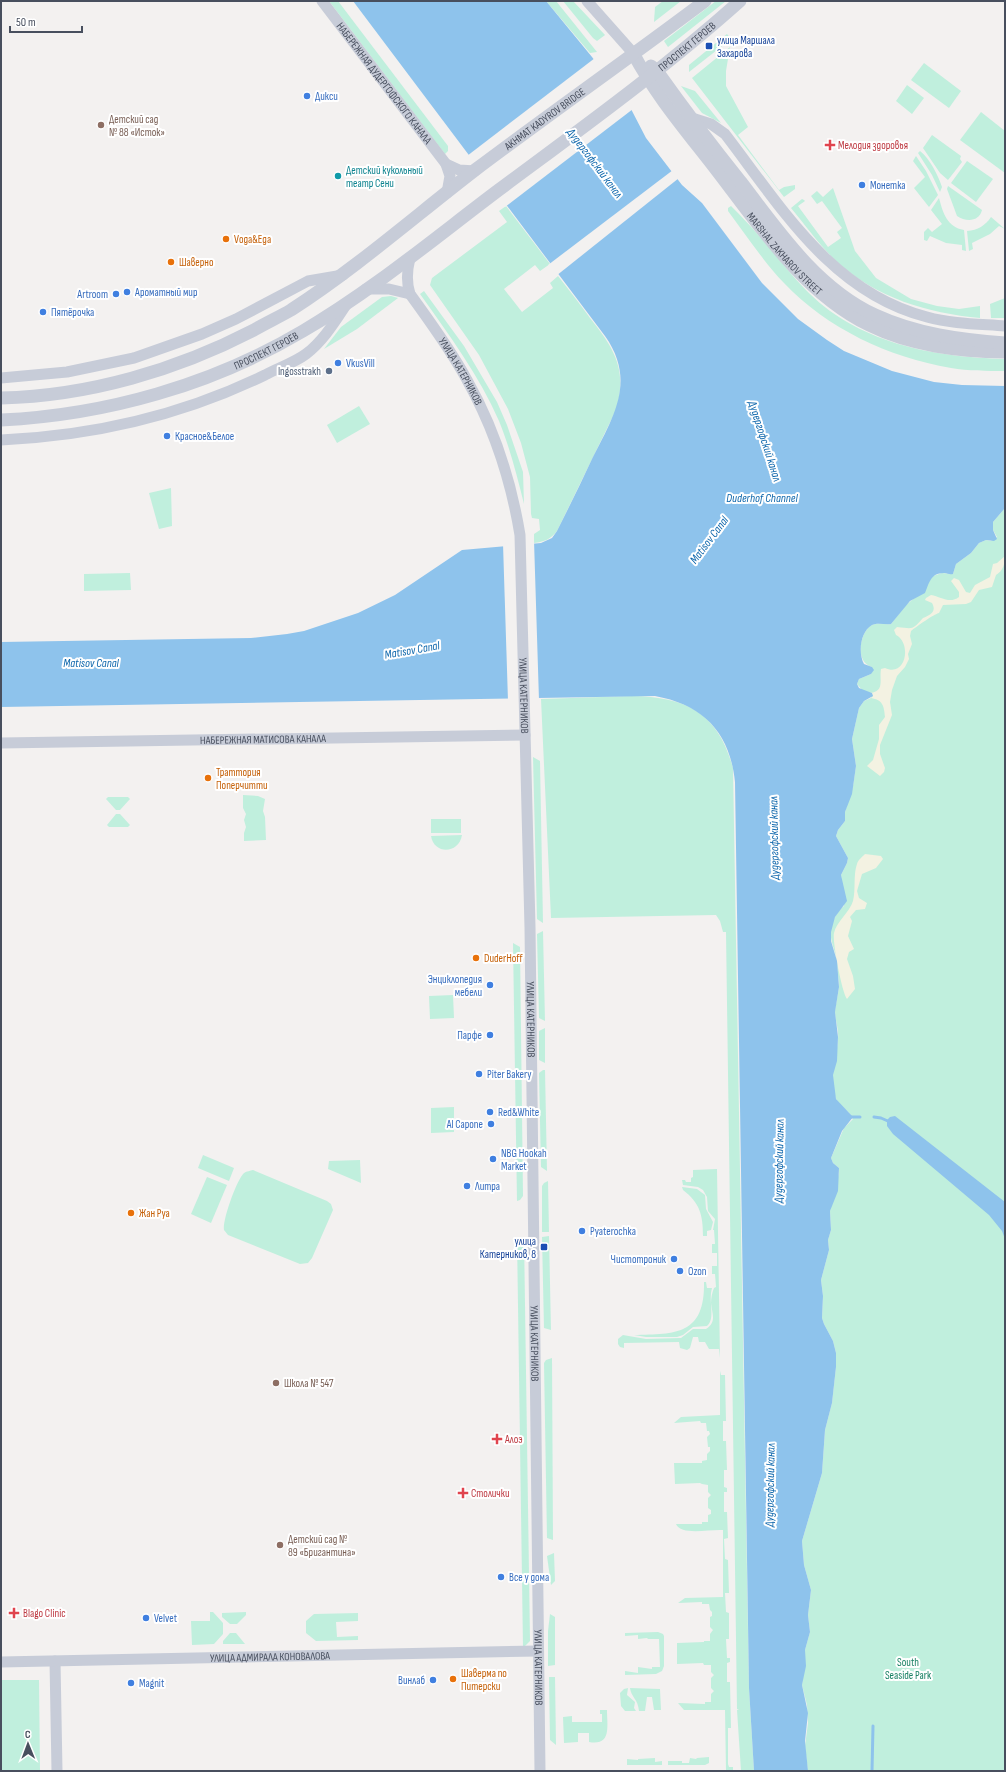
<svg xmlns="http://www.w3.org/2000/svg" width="1006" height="1772" font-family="'Sofia Sans Condensed',sans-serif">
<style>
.green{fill:#c0efdd}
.sand{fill:#f3f2e2}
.water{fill:#8ec3ec}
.pier{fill:#f3f1f0}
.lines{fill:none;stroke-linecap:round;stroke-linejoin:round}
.stream{stroke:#8ec3ec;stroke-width:3}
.minor{stroke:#c7ccd8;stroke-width:11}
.tertiary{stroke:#c7ccd8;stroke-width:13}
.transit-dot{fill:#1a4fb4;stroke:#fff;stroke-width:1.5}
.shop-dot{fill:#3f7fe0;stroke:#fff;stroke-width:1.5}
.education-dot{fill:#8d6e63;stroke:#fff;stroke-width:1.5}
.health-dot{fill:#e0444e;stroke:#fff;stroke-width:1.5}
.culture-dot{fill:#0f9aa8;stroke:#fff;stroke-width:1.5}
.food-dot{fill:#e8710a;stroke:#fff;stroke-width:1.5}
.service-dot{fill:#5c6f8a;stroke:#fff;stroke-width:1.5}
.labels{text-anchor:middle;stroke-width:4;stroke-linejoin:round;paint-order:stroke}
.transit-label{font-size:11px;fill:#164399;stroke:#fff;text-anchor:start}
.street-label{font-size:11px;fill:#484f5e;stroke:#fff}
.shop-label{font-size:11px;fill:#366cbe;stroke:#fff;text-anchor:start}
.education-label{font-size:11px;fill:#785e54;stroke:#fff;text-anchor:start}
.health-label{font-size:11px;fill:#be3a42;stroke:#fff;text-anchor:start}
.culture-label{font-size:11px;fill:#0d838f;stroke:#fff;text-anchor:start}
.food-label{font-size:11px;fill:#c56008;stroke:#fff;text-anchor:start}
.service-label{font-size:11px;fill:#4e5e75;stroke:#fff;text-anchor:end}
.park-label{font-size:11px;fill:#188063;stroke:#fff}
.water-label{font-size:12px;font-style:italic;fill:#0e67ac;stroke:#fff}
</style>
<rect width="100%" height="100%" fill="#f3f1f0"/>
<g class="green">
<polygon points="329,1 338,1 448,146 448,151 445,154"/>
<polygon points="546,1 556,1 597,52 590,53"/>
<polygon points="563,1 573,1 605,35 597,41 593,38"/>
<polygon points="663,1 681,1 654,22 655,7"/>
<polygon points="716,1 726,1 668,47 664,41"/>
<polygon points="727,34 731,39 689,72 689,65"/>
<polygon points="730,47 726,71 726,86 748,127 738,135 779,190 784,187 795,185 795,189 784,197 692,78"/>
<polygon points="924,63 961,91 949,108 911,80"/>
<polygon points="907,85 924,98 912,114 896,101"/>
<polygon points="681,86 695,91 721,123 702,113"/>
<polygon points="981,112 1005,131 1005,173 960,140"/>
<polygon points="932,135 961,156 960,159 962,162 948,180 940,173 923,148"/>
<path d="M920 151C930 159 938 175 942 187L940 192 932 175 918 153Z"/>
<polygon points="916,156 926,171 938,195 929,207 914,188 925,177 913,161"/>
<polygon points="967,161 993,179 976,202 951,183"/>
<path d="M948 186 982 210C979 222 966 222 957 216L947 189Z"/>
<path d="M833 188 855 251 876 278 911 299 937 306 959 309 980 306V318C927 313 877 298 837 262 820 246 806 226 791 208L802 199 804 200 805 201 798 206 828 247 841 238 837 232 842 228 822 201 817 204 811 196 817 191 823 197Z"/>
<path d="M939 198C943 213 947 227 964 230L966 251 962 250V245L946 243 930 236 927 241 924 240V232L928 228 932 232 942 224 931 210Z"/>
<path d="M506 206 550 264 540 271 535 265 504 289 522 312 553 288 550 283 558 276C569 290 580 304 590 318 614 348 628 370 616 410L557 531C551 539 544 542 534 543V534L540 530 539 519 532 518 531 514 530 477 521 443 508 409 479 355 430 285 432 278 507 222 499 211Z"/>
<path d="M731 206C741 216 751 226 760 237 775 253 788 272 804 288 856 343 932 357 1005 359V371C987 371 968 371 951 368 888 357 828 329 784 283 763 261 746 235 728 211V208Z"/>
<path d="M991 217 1005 229 999 226 990 234 972 243 973 249 969 251 967 231C978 230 985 226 991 217Z"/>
<path d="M424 291 464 346 497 402 507 425 523 472 524 504C517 476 510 448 499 421 479 375 449 335 420 294Z"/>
<polygon points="391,296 398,298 357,329 324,349 341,327 382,297"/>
<polygon points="1005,298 1005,318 991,318 990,304"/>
<polygon points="359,406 370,424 337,443 327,425"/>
<polygon points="171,488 172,526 159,529 149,493"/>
<path d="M1005 508V1771H808L805 1746 808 1723 807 1705 802 1685 805 1662V1650L810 1632 808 1615 811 1590 804 1565 802 1541 822 1473 825 1430 832 1403 836 1367V1353L833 1341 824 1324 822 1318 823 1296 821 1280 829 1250 828 1240 831 1230 830 1211 839 1173V1168L833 1163 831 1158 844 1128 853 1119C849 1109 838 1107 835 1096 829 1076 837 1058 838 1039 839 1029 835 1020 835 1011 836 1003 838 995 839 987 839 979 837 970 837 962 836 951 829 941 831 929 832 921 837 911 844 906L841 875 847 863 848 858 836 836 838 830 845 821V812L853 786 856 766 852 739 859 708 864 701 871 698 872 693 863 691 857 684 859 679 871 674 872 667C854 662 860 631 872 625 878 622 885 625 891 624L906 605 917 596 933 576 942 573 953 574 956 564 971 553 979 543 986 540 991 541 997 537 993 530V522Z"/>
<polygon points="130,573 131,590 84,591 84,574"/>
<path d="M632 696C687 697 718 713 733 768L749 1688 754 1771H741L737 1710 739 1709H737L726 932H723L720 921 716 915 551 918 541 699Z"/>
<polygon points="533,757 540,761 543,923 537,919"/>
<polygon points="243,795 258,796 265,799 263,811 265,817 266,840 244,841 244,833 246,827 244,820 246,814 243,808"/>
<polygon points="108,797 128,797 130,799 120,810 116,810 106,799"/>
<polygon points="116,814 120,814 130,825 128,827 109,827 107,825"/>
<rect x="431" y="819" width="30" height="14"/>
<path d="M462 835C459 854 434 855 431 836Z"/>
<polygon points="543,931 545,1021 539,1018 537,934"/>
<polygon points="513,943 520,947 523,1196 520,1200 517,1201"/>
<polygon points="453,995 454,1018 430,1019 429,996"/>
<polygon points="545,1028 545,1063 539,1060 539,1031"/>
<polygon points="543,1070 545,1070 547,1171 541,1167 539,1073"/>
<polygon points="454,1107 454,1132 431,1133 431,1108"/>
<polygon points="203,1155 234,1168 229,1181 198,1168"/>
<polygon points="360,1160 361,1183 328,1169 329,1161"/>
<path d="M717 1169 720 1358 719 1349H709L705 1342H699L698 1337H693L690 1348 687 1350 680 1348 679 1342 624 1343V1348L620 1347 618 1344V1339L623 1335 646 1339 681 1338 693 1329H706C717 1322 712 1314 711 1303 711 1298 712 1293 714 1288L716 1287 715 1274H712V1266H717V1253H712V1244H715L714 1230H713L715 1219 708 1211 707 1197 703 1190 698 1187 683 1185 682 1180H685L686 1182H691V1178L693 1177V1170Z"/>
<path d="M253 1170 327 1201 331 1204 333 1210 312 1258 308 1263 300 1264 228 1235 224 1230C222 1221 237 1179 244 1173 247 1171 250 1171 253 1170Z"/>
<polygon points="207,1177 227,1185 211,1223 191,1214"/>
<polygon points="548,1181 549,1232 542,1232 542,1186 544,1183"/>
<path d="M682 1187 697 1189 705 1195 706 1209 713 1222 711 1230 707 1231V1236H703C703 1215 700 1203 683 1190Z"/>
<polygon points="549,1236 551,1330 544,1328 542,1237"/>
<polygon points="517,1237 524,1237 530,1641 523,1648"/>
<path d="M704 1282H706L707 1288H712C708 1302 716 1318 707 1326L693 1327 683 1335 677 1337H646L634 1335C676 1334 705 1335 704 1282Z"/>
<polygon points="552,1358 553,1540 547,1538 544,1363 546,1360"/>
<path d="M720 1371 721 1375H725L726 1421H723V1441H726L727 1470H724V1487L727 1488V1492H724V1512H727L728 1538 724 1539 725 1559 728 1560 729 1593H725L726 1612 729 1613V1639H726L727 1658H730V1662L727 1663V1682H730L731 1728H728V1764L729 1767H733V1771H726L725 1710H684L678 1703 705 1704V1702H711V1694L714 1691 711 1688V1678L714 1675 711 1672V1665H704L703 1663 677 1664V1643L704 1642V1641H710V1634L713 1630 710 1627V1617L712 1616V1612L710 1610 709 1604H702V1602L678 1603 685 1598 723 1597V1530C710 1529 681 1536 676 1524H702V1522H708V1515L711 1514V1510L708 1508V1498L711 1495 708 1492V1485L702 1484 700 1483 675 1484 674 1463H702V1461L707 1460V1454L710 1451V1447H708L707 1437 710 1434 709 1431H707L706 1423H701L700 1421 674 1423 681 1417 720 1415Z"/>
<polygon points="554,1553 555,1581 551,1585 547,1556"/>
<polygon points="210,1612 213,1612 223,1623 223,1634 214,1644 192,1645 191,1621 210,1621"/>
<polygon points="246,1612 246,1615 237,1624 230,1624 222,1617 222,1613"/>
<polygon points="358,1613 358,1621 336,1622 337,1637 358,1636 358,1640 316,1641 306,1633 306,1621 314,1614"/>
<polygon points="550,1614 555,1617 555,1665 548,1666 548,1631"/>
<polygon points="658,1632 663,1634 664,1636 664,1666 662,1671 656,1674 625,1675 625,1671 638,1673 638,1667 652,1669 652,1667 660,1667 659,1639 648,1639 647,1638 638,1639 638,1635 625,1636 625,1633"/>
<polygon points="230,1633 236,1633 245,1644 223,1644 223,1641"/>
<polygon points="549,1677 555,1677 556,1745 550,1740"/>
<polygon points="1,1680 39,1680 40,1771 1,1771"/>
<polygon points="628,1688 627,1695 635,1702 634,1708 636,1711 625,1711 621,1706 620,1693 624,1689"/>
<path d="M630 1688 660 1689 661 1710H654L652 1697H647L645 1711H639C638 1699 631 1697 630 1688Z"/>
<path d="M600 1710H607C607 1726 612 1746 589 1742V1733H578V1742L564 1743 563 1717 572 1716V1722H602V1714H600Z"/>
<polygon points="709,1757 709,1763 705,1765 668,1765 668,1761 682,1761 682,1763 689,1763 690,1758 696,1759 697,1758"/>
<polygon points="655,1758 655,1762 662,1761 662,1765 627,1765 627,1759 638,1760 638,1759"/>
</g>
<g class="sand">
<path d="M1005 556C1005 564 1003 571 996 575L992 587 979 590 971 602 966 604 943 605 939 613C934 614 916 627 911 631L910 636 912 644 908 654 909 659 905 667 897 676 892 690 890 702 892 715 880 745V754L885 768 884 772 880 776 867 766 873 760 879 739V725L885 717C884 706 883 700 871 698L873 696 871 693C885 691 879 679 881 669L885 668C906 678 912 643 896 635L894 630 897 627C914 629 912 630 923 618 930 615 937 612 932 603L925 600 926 598 931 595C941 597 950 604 959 597V592L951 581 954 578 959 580 966 592 970 593 975 585 990 577 993 564 997 563Z"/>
<path d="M865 854 881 856 883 859 876 868 862 874 857 891 859 898 867 903 865 909 856 910 850 917 852 921 848 936 854 949 849 952 847 959 853 976 855 989 847 999C842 993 832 940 834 933 836 922 850 912 853 901 856 889 853 875 857 864 858 860 862 857 865 854Z"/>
</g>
<g class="water">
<path d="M353 1H546L592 57 631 109 646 138 682 185 702 203 762 283 798 319 827 340 844 351 892 371 934 382 962 385 1005 386V508L993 522V530L997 539 994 541 986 540 979 543 971 553 956 564 953 574C949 575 948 573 944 573 930 573 929 584 925 593L910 601 891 624C885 625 878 622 872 625 860 632 858 653 864 664L872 667 874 670 871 674 859 679 857 684 859 688 872 693 873 696 864 701 859 708 852 739 856 766 852 794 845 812V821L838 830 836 836 848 858 847 863 841 875 847 901 835 917 831 932V941L837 961 839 987 835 1012 838 1037 837 1061 833 1075 836 1099 853 1117 842 1131 831 1158 833 1163 839 1168 838 1191 830 1211 831 1230 828 1240 829 1250 821 1280 823 1296 822 1318 824 1324 833 1341 836 1353V1367L832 1403 825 1430 822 1473 802 1541 804 1565 811 1590 808 1615 810 1632 805 1650 806 1666 802 1685 808 1713 805 1741 808 1771H754L749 1688 735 782C730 733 704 705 655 696L1 707V642L251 638 287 634 304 631 358 613 395 595 462 550 541 543 552 538 557 531C569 507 581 483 592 459 613 417 637 381 605 336Z"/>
<polygon points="895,1116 1005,1202 1005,1239 1002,1231 989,1215 893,1134 887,1126 887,1120 890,1117"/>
</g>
<g class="pier">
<polygon points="595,58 633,109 505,207 467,156"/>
<polygon points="673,170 679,178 556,276 548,265"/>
<polygon points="534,541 539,701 508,701 503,544"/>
</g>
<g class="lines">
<g class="stream">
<polyline points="850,1117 860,1117"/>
<polyline points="874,1117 881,1118 890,1122"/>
<polyline points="872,1771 873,1726"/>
</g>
<g class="minor">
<path id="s1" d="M322 1 446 164 450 176 447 193"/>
<polyline points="587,1 633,53"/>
<path d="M692 118 711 124 725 134C781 207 832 293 927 317 952 324 979 324 1005 326"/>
<polyline points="446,164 459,170 475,171"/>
<path id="s2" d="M410 258C407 270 406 282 410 294 430 322 451 350 467 380 494 428 511 480 520 535L530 927 540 1771"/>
<polyline points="366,289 389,289 410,294"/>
<polyline points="1,378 67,372 134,358 202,334 236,319 308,281 343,275"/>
<path d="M1 440C92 436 183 415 265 375 278 368 294 363 306 354 323 341 334 323 346 305"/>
<path id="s3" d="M1 743 525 735"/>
<polyline points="55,1661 57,1771"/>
<path id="s4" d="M1 1662 538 1651"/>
</g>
<g class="tertiary">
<path id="s5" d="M633 53C656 96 688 133 718 172 761 228 804 293 869 325 911 346 959 351 1005 352"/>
<path d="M651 66 657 71C684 109 712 146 741 182 779 232 817 288 875 315 916 334 961 340 1005 343"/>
<path id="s6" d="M1 398C89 396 177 370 254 330 266 323 279 317 291 310 356 268 414 217 475 170 551 113 629 58 705 1"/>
<path id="s7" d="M1 420C106 415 212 385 303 331 373 290 436 237 500 189 582 128 664 69 740 1"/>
</g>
</g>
<g class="transit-dot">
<rect x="705" y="42" width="8" height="8" rx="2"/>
<rect x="540" y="1243" width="8" height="8" rx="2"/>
</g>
<g class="shop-dot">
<circle cx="307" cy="96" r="4"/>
<circle cx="862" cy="185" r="4"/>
<circle cx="127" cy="292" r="4"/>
<circle cx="116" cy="294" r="4"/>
<circle cx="43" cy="312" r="4"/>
<circle cx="338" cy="363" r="4"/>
<circle cx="167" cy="436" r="4"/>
<circle cx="490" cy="985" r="4"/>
<circle cx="490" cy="1035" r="4"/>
<circle cx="479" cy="1074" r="4"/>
<circle cx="490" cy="1112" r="4"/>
<circle cx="491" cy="1124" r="4"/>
<circle cx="493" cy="1159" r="4"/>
<circle cx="467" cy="1186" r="4"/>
<circle cx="582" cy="1231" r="4"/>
<circle cx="674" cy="1259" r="4"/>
<circle cx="680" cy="1271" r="4"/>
<circle cx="501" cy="1577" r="4"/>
<circle cx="146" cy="1618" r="4"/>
<circle cx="433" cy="1680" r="4"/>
<circle cx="131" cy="1683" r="4"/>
</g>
<g class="education-dot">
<circle cx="101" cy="125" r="4"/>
<circle cx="276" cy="1383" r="4"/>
<circle cx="280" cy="1545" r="4"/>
</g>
<g class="health-dot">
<path d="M828 139h4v4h4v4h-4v4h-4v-4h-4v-4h4z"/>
<path d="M495 1433h4v4h4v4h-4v4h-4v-4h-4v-4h4z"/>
<path d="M461 1487h4v4h4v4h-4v4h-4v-4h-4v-4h4z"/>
<path d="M12 1607h4v4h4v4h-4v4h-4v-4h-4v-4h4z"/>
</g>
<circle class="culture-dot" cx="338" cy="176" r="4"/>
<g class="food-dot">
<circle cx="226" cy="239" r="4"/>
<circle cx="171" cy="262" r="4"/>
<circle cx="208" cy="778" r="4"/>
<circle cx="476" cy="958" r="4"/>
<circle cx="131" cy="1213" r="4"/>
<circle cx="453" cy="1679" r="4"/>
</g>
<circle class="service-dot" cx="329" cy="371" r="4"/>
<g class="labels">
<g class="transit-label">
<text x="717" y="44">улица Маршала<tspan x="717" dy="13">Захарова</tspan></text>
<text x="536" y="1245" text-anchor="end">улица<tspan x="536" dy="13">Катерников, 8</tspan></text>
</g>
<g class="street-label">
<text dy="4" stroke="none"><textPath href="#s7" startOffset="796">ПРОСПЕКТ ГЕРОЕВ</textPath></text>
<text dy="4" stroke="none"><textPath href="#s1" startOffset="103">НАБЕРЕЖНАЯ ДУДЕРГОФСКОГО КАНАЛА</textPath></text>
<text dy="4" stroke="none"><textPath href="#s6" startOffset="624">AKHMAT KADYROV BRIDGE</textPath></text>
<text dy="4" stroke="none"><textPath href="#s5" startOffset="252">MARSHAL ZAKHAROV STREET</textPath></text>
<text dy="4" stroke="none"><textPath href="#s7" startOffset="276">ПРОСПЕКТ ГЕРОЕВ</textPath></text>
<text dy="4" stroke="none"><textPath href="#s2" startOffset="129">УЛИЦА КАТЕРНИКОВ</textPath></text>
<text dy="4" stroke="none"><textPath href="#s2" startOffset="465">УЛИЦА КАТЕРНИКОВ</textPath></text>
<text dy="4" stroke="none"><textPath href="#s3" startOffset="262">НАБЕРЕЖНАЯ МАТИСОВА КАНАЛА</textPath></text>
<text dy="4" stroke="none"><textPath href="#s2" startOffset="789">УЛИЦА КАТЕРНИКОВ</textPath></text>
<text dy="4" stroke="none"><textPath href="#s2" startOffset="1113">УЛИЦА КАТЕРНИКОВ</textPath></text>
<text dy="4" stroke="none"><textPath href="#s4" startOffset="269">УЛИЦА АДМИРАЛА КОНОВАЛОВА</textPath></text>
<text dy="4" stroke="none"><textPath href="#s2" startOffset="1437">УЛИЦА КАТЕРНИКОВ</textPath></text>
</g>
<g class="shop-label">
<text x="315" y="100">Дикси</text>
<text x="870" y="189">Монетка</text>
<text x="135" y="296">Ароматный мир</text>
<text x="108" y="298" text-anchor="end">Artroom</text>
<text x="51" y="316">Пятёрочка</text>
<text x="346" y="367">VkusVill</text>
<text x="175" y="440">Красное&amp;Белое</text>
<text x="482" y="983" text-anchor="end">Энциклопедия<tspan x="482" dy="13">мебели</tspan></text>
<text x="482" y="1039" text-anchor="end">Парфе</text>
<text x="487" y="1078">Piter Bakery</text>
<text x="498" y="1116">Red&amp;White</text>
<text x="483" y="1128" text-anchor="end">Al Capone</text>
<text x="501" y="1157">NBG Hookah<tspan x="501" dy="13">Market</tspan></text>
<text x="475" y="1190">Литра</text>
<text x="590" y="1235">Pyaterochka</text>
<text x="666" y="1263" text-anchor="end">Чистотроник</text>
<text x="688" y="1275">Ozon</text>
<text x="509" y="1581">Все у дома</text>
<text x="154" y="1622">Velvet</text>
<text x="425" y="1684" text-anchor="end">Винлаб</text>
<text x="139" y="1687">Magnit</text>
</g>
<g class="education-label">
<text x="109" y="123">Детский сад<tspan x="109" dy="13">№ 88 «Исток»</tspan></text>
<text x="284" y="1387">Школа № 547</text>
<text x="288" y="1543">Детский сад №<tspan x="288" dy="13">89 «Бригантина»</tspan></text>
</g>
<g class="health-label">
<text x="838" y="149">Мелодия здоровья</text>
<text x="505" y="1443">Алоэ</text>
<text x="471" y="1497">Столички</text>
<text x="23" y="1617">Blago Clinic</text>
</g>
<g class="culture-label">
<text x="346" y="174">Детский кукольный<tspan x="346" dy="13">театр Сени</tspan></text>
</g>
<g class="food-label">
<text x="234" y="243">Vода&amp;Еда</text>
<text x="179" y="266">Шаверно</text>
<text x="216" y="776">Траттория<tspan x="216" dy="13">Поперчитти</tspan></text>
<text x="484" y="962">DuderHoff</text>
<text x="139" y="1217">Жан Руа</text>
<text x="461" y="1677">Шаверма по<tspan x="461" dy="13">Питерски</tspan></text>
</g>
<g class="service-label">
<text x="321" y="375">Ingosstrakh</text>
</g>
<g class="park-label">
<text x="908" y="1666">South<tspan x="908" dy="13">Seaside Park</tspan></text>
</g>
<g class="water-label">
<text transform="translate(595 163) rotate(53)" y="4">Дудергофский канал</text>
<text transform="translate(765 441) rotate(72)" y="4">Дудергофский канал</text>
<text x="762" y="502">Duderhof Channel</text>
<text transform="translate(709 540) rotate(-53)" y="4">Matisov Canal</text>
<text transform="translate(412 650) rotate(-10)" y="4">Matisov Canal</text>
<text x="91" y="667">Matisov Canal</text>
<text transform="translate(774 838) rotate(-91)" y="4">Дудергофский канал</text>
<text transform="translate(779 1161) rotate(-89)" y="4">Дудергофский канал</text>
<text transform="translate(770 1485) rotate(-89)" y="4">Дудергофский канал</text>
</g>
</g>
<rect width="1006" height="1772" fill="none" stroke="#484f5e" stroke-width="4"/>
<g transform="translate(28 1744) rotate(359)" stroke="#ffffff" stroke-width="3" paint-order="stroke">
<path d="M0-3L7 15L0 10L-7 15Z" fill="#484f5e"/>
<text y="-6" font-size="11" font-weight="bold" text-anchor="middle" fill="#484f5e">С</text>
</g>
<path d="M10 26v6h72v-6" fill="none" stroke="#484f5e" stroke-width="2"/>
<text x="16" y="26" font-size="12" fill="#484f5e" stroke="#ffffff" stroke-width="3" paint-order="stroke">50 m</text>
</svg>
